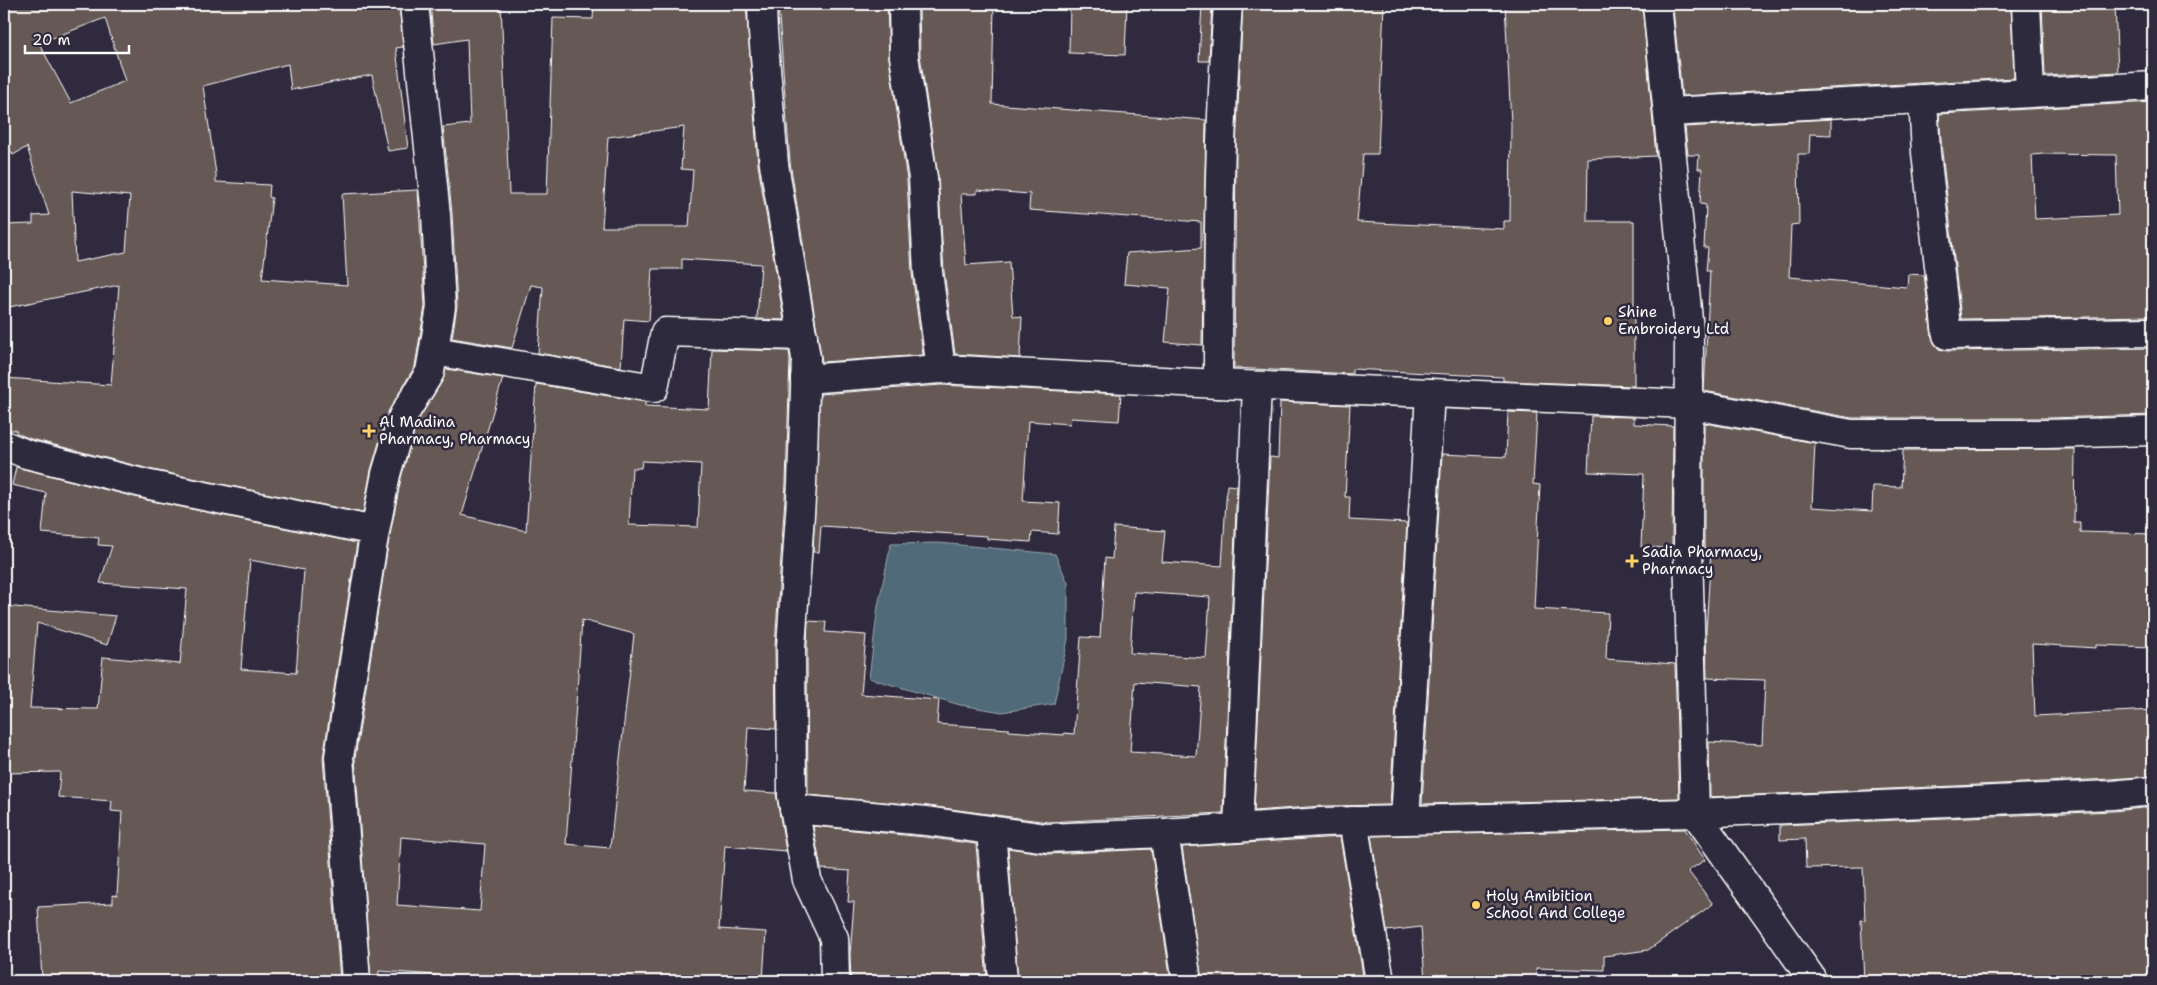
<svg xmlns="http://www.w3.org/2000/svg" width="2157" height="985" font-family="'Shantell Sans',sans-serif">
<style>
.water{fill:#516a79;stroke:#97a6af}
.building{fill:#665955;stroke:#fff;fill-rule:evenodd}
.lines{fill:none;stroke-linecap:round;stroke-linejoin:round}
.minor-casing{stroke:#fff;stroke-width:31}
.minor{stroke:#2f2a3d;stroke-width:28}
.poi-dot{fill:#ffd166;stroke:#2f2a3d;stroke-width:2}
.labels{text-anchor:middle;stroke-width:5;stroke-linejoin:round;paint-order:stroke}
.poi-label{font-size:15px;fill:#fff;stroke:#2f2a3d;text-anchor:start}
</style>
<rect width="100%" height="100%" fill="#2f2a3d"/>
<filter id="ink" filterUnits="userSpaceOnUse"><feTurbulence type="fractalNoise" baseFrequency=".02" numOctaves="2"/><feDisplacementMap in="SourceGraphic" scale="10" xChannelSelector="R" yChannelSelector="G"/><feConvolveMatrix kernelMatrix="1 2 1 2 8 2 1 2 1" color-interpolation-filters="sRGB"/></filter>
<g filter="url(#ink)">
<polygon class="water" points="939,543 1055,554 1068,583 1068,639 1054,704 1002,712 960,705 869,678 878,606 891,544"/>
<g class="building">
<path d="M4 4H399L403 47 396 48 408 148 388 151 372 75 291 90 288 64 203 86 216 174V182L270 185 269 197 272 198 262 279 347 285 342 194 418 190 425 306 415 366 388 412 371 470 363 513 153 470 31 439 16 433V430H4V378L111 385 119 285 4 308V225L33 224V216L49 215 27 147 13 155 4 138ZM105 18 125 81 71 103 39 43ZM72 191 130 196 126 252 75 262Z"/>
<path d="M430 4H501L509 194H547L553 18 593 19 594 4H746L758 165 784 320 757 319 761 264 682 259V269H652L649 321 624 319 621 367 538 353 543 287 531 285 512 348 452 338 457 306 452 213 443 127 470 124 467 39 434 44ZM684 127 681 169 693 170 689 227H602L608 137Z"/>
<polygon points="778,4 887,4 889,58 907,180 912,273 923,355 822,362 790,162"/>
<polygon points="919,4 994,4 992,104 1206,120 1202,345 1165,342 1170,288 1124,284 1127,253 1201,248 1201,222 1029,210 1030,194 977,190 977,194 961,194 966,265 1009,262 1013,316 1022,317 1020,358 955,354 944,271 938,176 920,55"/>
<polygon points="1070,4 1127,4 1125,55 1069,53"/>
<polygon points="1202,4 1212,4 1209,61 1199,61"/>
<polygon points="1243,4 1384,4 1378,154 1363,154 1357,222 1504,229 1504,221 1510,221 1511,124 1505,4 1642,4 1656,156 1588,159 1587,221 1634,221 1634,386 1503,381 1503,377 1352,369 1352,374 1234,368 1236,147"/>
<polygon points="1747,4 1769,6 1770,4 2011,4 2014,78 1682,96 1673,8 1747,8"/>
<polygon points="2042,4 2115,4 2118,72 2045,76"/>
<path d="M2153 102V147H2150L2153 230V316L1961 319 1942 152 1939 114ZM2043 154 2116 155 2118 215 2035 219 2032 155Z"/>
<polygon points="1831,119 1831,135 1810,134 1809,154 1798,154 1799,224 1791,225 1789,277 1907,287 1908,274 1924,275 1932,337 1934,343 1939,349 1947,351 2153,348 2153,415 2047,418 1852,418 1704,391 1710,271 1706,271 1708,248 1704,248 1706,205 1700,204 1702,169 1698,169 1699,155 1688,155 1685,127"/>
<path d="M712 349 789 351 790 359 786 483 775 646 776 729 748 727 744 791 776 793 786 851 725 846 719 929 766 932 763 981H435L436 975 379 971 378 981H371L355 758 388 545 401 478 417 422 443 380 446 369 503 378 462 515 526 531 536 384 645 402V406L709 409ZM642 461 701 464 698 527 629 525 632 468H641ZM582 620 634 634 610 848 566 844ZM401 837 485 844 480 911 397 905Z"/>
<polygon points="941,385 1121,394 1119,421 1071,418 1070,424 1028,421 1023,501 1060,503 1058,534 1032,532 1031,542 987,539 987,536 821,526 819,552 813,552 820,394"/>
<polygon points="1280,402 1350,405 1345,497 1350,497 1349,520 1407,523 1390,805 1322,806 1254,811 1270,457 1278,458"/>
<polygon points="1508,412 1537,413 1533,484 1540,485 1534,609 1608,613 1606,659 1675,664 1679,798 1422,804 1442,454 1506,457"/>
<polygon points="1591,416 1634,417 1634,424 1673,426 1672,548 1641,547 1644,474 1588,472"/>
<polygon points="1704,423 1815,443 1812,507 1872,511 1873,486 1901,487 1903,450 2075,449 2074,523 2080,523 2080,532 2153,534 2152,647 2096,645 2096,648 2032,644 2035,716 2153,710 2153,776 2111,779 1710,797 1709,742 1762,745 1765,680 1707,678 1706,631 1711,550 1704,549"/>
<path d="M16 467 147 500 357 543 323 758 340 981H42L38 907 113 903V895L117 896 122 812 111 811 112 801 58 797 60 772 4 773V606L116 616 107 645 37 623 30 708 98 709 103 657 180 664 187 589 100 583 112 546 98 545 99 538 42 533 46 493 12 485ZM250 560 304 570 296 673 241 669Z"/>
<path d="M1227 485 1237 486 1223 813 1048 822 928 806 808 795 807 647 808 621 826 622 825 632 866 635 861 694 939 700 937 724 1009 729V731L1064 735V733L1074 734 1081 637 1100 638 1105 558 1112 559 1114 527 1165 531 1162 562 1222 566ZM1134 592 1210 597 1206 658 1130 653ZM1135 682 1201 687 1196 756 1130 752Z"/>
<polygon points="2153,807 2153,981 1864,981 1861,920 1865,920 1863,867 1806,868 1805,839 1780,840 1780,825 2113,811"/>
<polygon points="813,826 924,837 976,844 987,981 851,981 850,955 854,902 848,902 850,871 821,869"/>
<polygon points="1685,829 1705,860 1688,871 1713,904 1648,950 1604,956 1604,970 1536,968 1538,981 1425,981 1421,927 1387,931 1371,836"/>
<polygon points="1340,837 1364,981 1313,981 1312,978 1282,981 1202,981 1182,847"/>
<polygon points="1008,848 1048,854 1151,849 1171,981 1018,981"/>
</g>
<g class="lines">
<g class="minor-casing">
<g id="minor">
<polyline points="762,4 763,32 774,164 806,358 802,484 791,647 792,796 807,880 834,938 835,981"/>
<polyline points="903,4 904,56 923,178 928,272 941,369"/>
<polyline points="1657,4 1689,330 1688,549 1695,813 1810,976 1812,981"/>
<polyline points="2026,4 2030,93"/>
<polyline points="1923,99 2153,86"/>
<polyline points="1668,112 1923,99 1926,153 1947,335 2153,332"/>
<polyline points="434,351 654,388 665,332 803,336"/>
<polyline points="805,379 941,369 1218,384 1688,404 1851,434 2047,434 2153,431"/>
<path d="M1218 384C1218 257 1219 131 1228 4"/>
<polyline points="4,445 26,454 150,485 375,531"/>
<polyline points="794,809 926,821 1047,838 1164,833 1322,822 1695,813 2112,795 2153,791"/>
<polyline points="1405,820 1430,393"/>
<polyline points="1353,821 1380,981"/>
<polyline points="1238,828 1257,386"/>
<polyline points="991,830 1003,981"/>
<polyline points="1164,833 1187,981"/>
<polyline points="356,981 339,757 373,542 386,474 403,416 430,372 441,307 436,215 414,4"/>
</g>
</g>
<use href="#minor" class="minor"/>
</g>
</g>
<g class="poi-dot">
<circle cx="1608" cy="321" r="5"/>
<path d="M366.5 423.5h5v5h5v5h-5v5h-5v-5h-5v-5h5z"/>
<path d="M1629.5 553.5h5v5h5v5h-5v5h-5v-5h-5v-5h5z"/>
<circle cx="1476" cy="905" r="5"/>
</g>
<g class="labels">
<g class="poi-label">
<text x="1618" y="317">Shine<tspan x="1618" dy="17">Embroidery Ltd</tspan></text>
<text x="379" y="427">Al Madina<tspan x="379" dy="17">Pharmacy, Pharmacy</tspan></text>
<text x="1642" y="557">Sadia Pharmacy,<tspan x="1642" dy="17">Pharmacy</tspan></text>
<text x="1486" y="901">Holy Amibition<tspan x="1486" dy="17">School And College</tspan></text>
</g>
</g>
<rect width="2157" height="985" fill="none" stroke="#2f2a3d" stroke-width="20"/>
<rect x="10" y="10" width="2137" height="965" fill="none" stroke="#fff" stroke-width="2" filter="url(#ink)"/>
<path d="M25 45v8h104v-8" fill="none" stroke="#ffffff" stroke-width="2.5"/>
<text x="32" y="45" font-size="15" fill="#ffffff" stroke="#2f2a3d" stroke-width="4" paint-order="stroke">20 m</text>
</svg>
